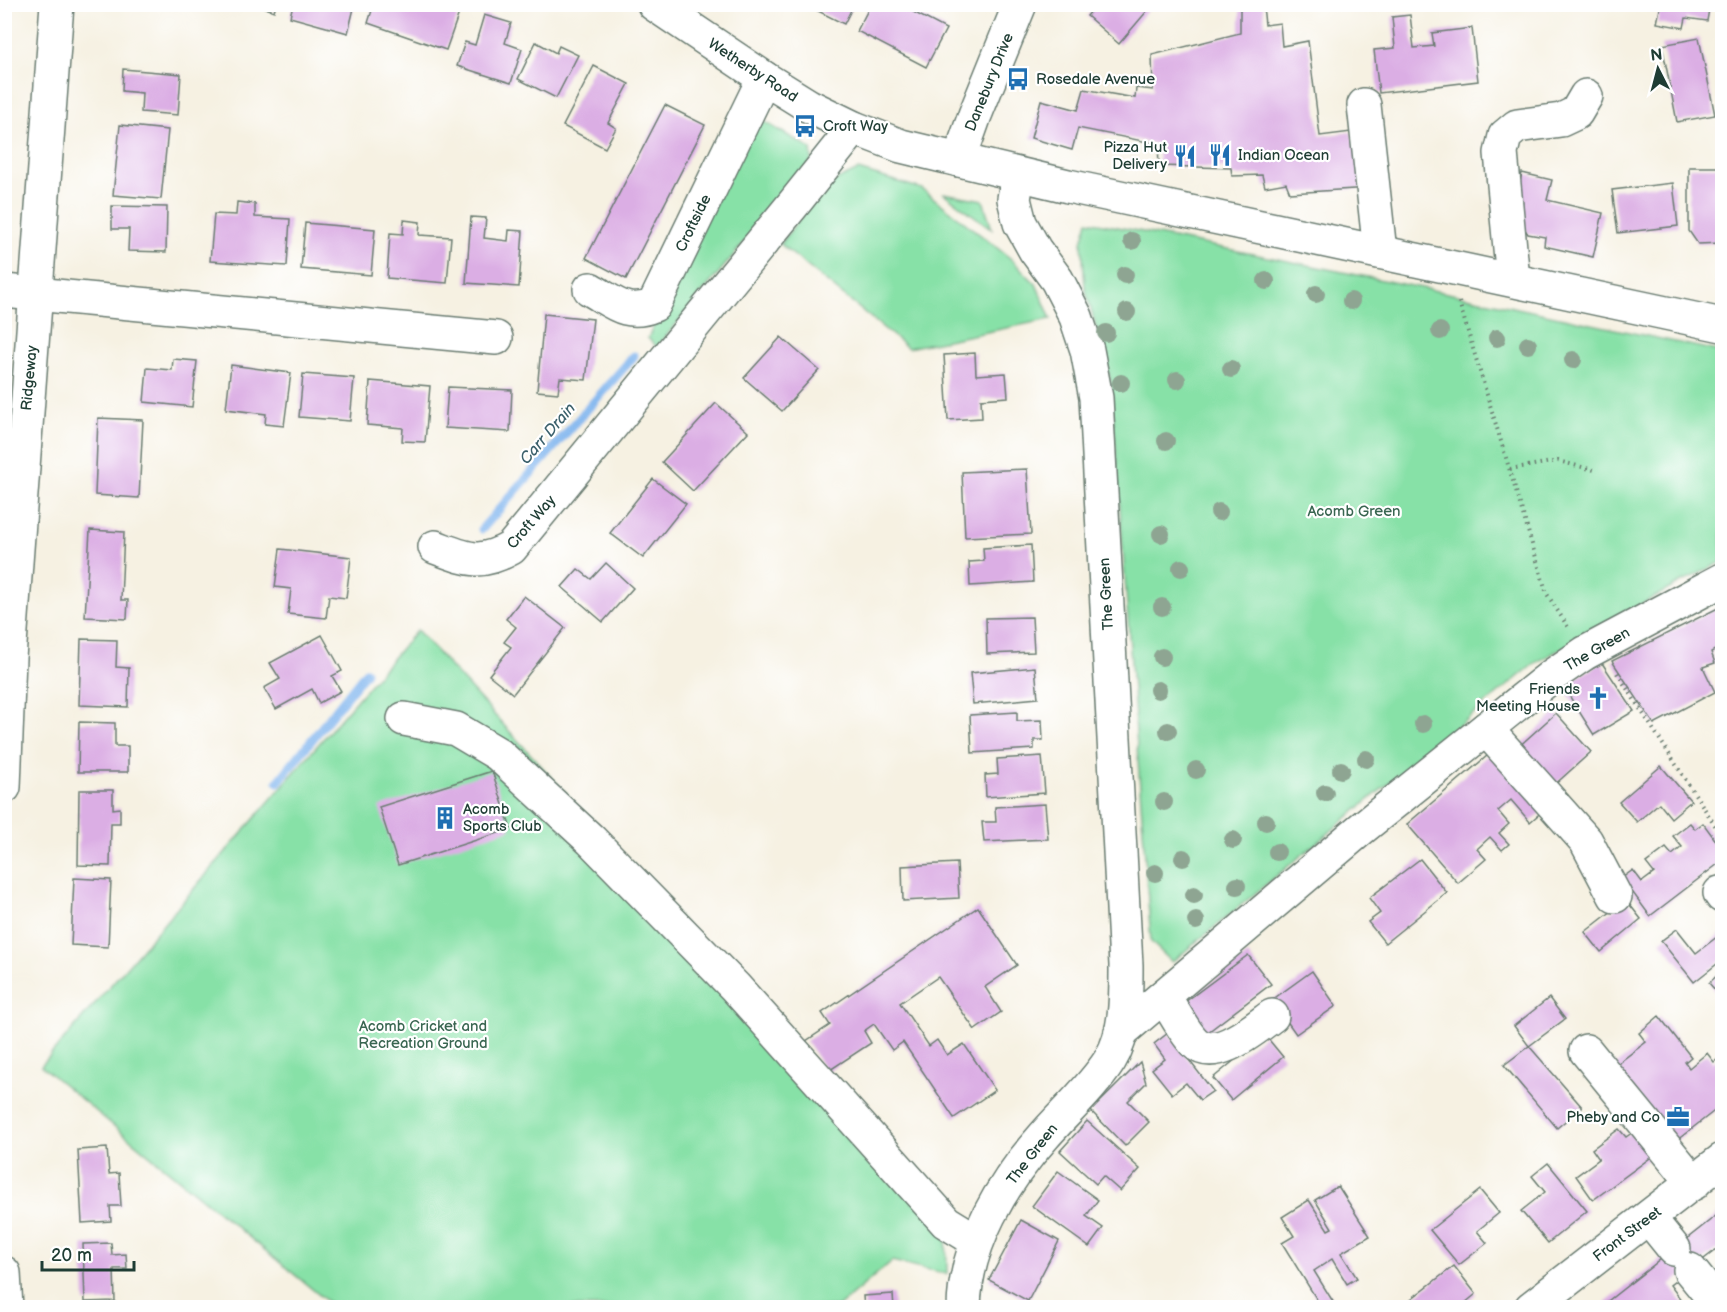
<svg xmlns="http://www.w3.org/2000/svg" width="1727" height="1312" font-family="'Balsamiq Sans',sans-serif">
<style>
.green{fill:#87e1a7;stroke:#538f6e;stroke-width:1.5}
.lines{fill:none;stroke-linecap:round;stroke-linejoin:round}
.stream{stroke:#80b5ee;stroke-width:9}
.building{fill:#dbaee4}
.minor-casing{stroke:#6a7c71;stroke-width:36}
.major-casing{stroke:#6a7c71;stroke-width:36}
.path{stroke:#6a7c71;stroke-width:4;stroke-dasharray:1.5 4.5;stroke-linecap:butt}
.minor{stroke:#fff;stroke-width:33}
.major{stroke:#fff;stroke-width:33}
.tree{fill:#8ea592}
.labels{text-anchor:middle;stroke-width:4.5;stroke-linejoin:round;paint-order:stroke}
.street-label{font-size:15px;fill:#1f3d34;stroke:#fff}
.poi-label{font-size:15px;fill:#1f3d34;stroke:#fff;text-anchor:start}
.park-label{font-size:15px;fill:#396651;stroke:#fff}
.water-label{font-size:16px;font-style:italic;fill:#3c616c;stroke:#fff}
</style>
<rect width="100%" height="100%" fill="#fff"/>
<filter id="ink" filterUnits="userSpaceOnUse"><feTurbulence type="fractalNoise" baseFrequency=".0167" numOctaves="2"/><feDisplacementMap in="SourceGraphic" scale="12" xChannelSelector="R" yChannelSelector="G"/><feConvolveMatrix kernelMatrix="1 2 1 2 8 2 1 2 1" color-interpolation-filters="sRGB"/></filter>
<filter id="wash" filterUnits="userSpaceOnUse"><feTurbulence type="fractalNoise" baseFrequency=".008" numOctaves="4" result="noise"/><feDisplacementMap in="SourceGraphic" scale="24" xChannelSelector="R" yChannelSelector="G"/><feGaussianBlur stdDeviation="1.35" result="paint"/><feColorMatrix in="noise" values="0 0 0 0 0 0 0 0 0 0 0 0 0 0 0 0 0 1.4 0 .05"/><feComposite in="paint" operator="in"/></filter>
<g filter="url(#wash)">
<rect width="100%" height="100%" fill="#f6f1e2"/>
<g class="green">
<polygon points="758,122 765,122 811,149 812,161 657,347 648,338 747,131"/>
<polygon points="858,170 922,189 1010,258 1036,284 1051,319 908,348 780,244 826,185"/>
<polygon points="943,193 983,200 992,229"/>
<polygon points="1088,221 1457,295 1722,352 1722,562 1678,584 1535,663 1172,962 1151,942 1111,382 1085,288 1082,242"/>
<polygon points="417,630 950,1214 946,1222 947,1274 892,1261 838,1307 334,1307 41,1066"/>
</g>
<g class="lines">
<g class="stream">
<polyline points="482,529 634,356"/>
<polyline points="278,782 366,672"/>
</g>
</g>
<g id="blocks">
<g class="building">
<polygon points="254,4 276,4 274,11"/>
<polygon points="293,4 355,4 348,33 290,17"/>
<polygon points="374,4 433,4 459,13 446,50 368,23"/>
<polygon points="809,4 854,4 844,24 808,6"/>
<polygon points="871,4 898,4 946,29 926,67 857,31"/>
<polygon points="1097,4 1153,4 1119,44 1087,16"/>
<polygon points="1661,4 1710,4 1707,21 1686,18 1684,28 1657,23"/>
<polygon points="1263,5 1265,25 1280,23 1282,46 1308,41 1320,136 1351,132 1370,188 1290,193 1286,183 1265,187 1262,175 1232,176 1231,168 1159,166 1158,144 1078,128 1072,150 1031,138 1041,100 1078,110 1084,89 1135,98 1136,88 1153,90 1152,55 1240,33 1240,8"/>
<polygon points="484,15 511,23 505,43 522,49 511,83 457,66 465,42 475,45"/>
<polygon points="1410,15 1414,48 1434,46 1432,33 1472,28 1478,81 1379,93 1374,50 1395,48 1392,17"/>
<polygon points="1699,38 1715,115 1677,122 1662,45"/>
<polygon points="536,42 556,53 559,46 578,55 556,98 518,79"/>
<polygon points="594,66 629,84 608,123 616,128 605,148 563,126"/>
<polygon points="123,69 181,74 178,115 141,112 142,93 122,91"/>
<polygon points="665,105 705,125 626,279 586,258"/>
<polygon points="120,125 168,130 161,199 113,195"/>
<polygon points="1689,167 1722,167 1722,243 1698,244 1689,231"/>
<polygon points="1522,173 1552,180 1547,200 1603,213 1593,257 1544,246 1545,237 1528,234 1513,212"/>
<polygon points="1673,183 1678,226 1618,233 1612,190"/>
<polygon points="237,202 255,204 255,217 290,219 287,266 210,261 214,214 236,215"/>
<polygon points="112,206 167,207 166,252 128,251 129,229 112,229"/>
<polygon points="471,217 486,218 484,238 508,241 509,230 523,231 519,287 466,283"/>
<polygon points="404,220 420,222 419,235 451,237 447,283 387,278 390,233 403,234"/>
<polygon points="305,223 375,229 371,275 301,269"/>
<polygon points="544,314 593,319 586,380 560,378 558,393 537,391"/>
<polygon points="781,337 819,370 782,411 744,378"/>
<polygon points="975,353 976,375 1006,373 1008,397 981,399 982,418 948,420 944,355"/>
<polygon points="173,359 197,361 192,407 144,402 147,368 172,370"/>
<polygon points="231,365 291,373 284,426 265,424 266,414 226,409"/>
<polygon points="303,374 354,378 350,421 299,417"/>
<polygon points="370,381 430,386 425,442 402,441 403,428 367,425"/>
<polygon points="448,387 512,390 510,432 445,428"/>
<polygon points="716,403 748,432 693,491 662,462"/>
<polygon points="98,418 143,420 139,498 95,495"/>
<polygon points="1027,469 1031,534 965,537 962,472"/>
<polygon points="653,479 686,504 643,558 610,533"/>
<polygon points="90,530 124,532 121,600 128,600 127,619 85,617"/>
<polygon points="1031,545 1033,582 970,586 969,562 984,561 983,548"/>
<polygon points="280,549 351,557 346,598 329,596 326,618 288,614 291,589 275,587"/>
<polygon points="606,563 633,588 603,622 562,587 578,569 591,579"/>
<polygon points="524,596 565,628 513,694 489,675 511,647 504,642 516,627 506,619"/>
<polygon points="1722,606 1722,646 1711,652 1715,663 1703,667 1715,692 1654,724 1612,661"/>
<polygon points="1032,617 1034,652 987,654 986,618"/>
<polygon points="322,635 342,671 332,676 341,691 319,703 312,689 276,709 264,688 280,679 270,663"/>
<polygon points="81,639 117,640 116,667 129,668 128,707 79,705"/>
<polygon points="1602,663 1634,711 1594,735 1563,686"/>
<polygon points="1035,667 1038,698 973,704 970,673"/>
<polygon points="1017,712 1017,721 1042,720 1043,740 1034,740 1034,749 972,753 970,715"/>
<polygon points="1556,713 1591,752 1551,788 1516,749"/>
<polygon points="79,722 115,723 115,746 128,746 128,772 78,772"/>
<polygon points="1494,750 1545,809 1530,822 1511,800 1498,811 1509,824 1499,833 1509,844 1502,850 1490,837 1477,849 1486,859 1458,883 1407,824"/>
<polygon points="1042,756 1045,793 986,797 985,775 998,774 997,759"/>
<polygon points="1661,766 1691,801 1671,818 1659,803 1637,822 1619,802"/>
<polygon points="492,771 511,829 398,865 379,807"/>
<polygon points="79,790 113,790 113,809 120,808 120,823 111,823 110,866 78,865"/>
<polygon points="1045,804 1048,839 984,842 982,822 996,822 995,807"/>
<polygon points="1690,823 1695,829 1703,823 1722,849 1722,861 1650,916 1622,878 1633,870 1642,882 1654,873 1646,863 1666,848 1672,855 1682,847 1673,836"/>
<polygon points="1420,859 1447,893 1385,943 1368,922 1380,913 1369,898"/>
<polygon points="957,863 959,898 903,901 902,866"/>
<polygon points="74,878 111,880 108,947 71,945"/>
<polygon points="1626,900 1641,919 1601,952 1585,932"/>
<polygon points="978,907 1017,965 985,987 1001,1012 975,1030 938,977 900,1003 929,1046 937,1040 947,1055 964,1044 995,1090 954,1118 903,1042 892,1050 874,1024 864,1031 871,1043 827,1072 806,1041 830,1025 822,1013"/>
<polygon points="1677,929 1696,953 1722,933 1722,960 1694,982 1661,941"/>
<polygon points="1248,955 1271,984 1204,1035 1181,1005"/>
<polygon points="1312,971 1336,1006 1296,1034 1272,1000"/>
<polygon points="1722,971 1722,998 1709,983"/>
<polygon points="1549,998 1565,1019 1529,1046 1514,1026"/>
<polygon points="1659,1016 1691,1057 1685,1062 1689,1068 1707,1053 1714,1062 1722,1056 1722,1105 1672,1144 1612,1068 1646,1042 1639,1033"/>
<polygon points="1168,1033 1213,1091 1200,1100 1186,1083 1172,1094 1152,1069 1165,1059 1154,1044"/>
<polygon points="1265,1035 1283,1057 1231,1100 1213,1078"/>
<polygon points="1529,1046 1582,1107 1557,1128 1504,1065"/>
<polygon points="1140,1062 1146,1083 1128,1101 1149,1122 1125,1146 1091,1111"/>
<polygon points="1087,1121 1140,1169 1120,1191 1103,1176 1096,1184 1060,1151"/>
<polygon points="1619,1129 1626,1137 1636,1130 1654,1155 1593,1200 1576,1176 1599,1159 1592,1149"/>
<polygon points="107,1148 109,1174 119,1173 121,1206 110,1206 111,1221 82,1223 78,1150"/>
<polygon points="1548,1163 1587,1211 1548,1243 1521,1211 1545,1192 1532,1176"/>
<polygon points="1058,1171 1098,1200 1086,1216 1103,1228 1089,1247 1032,1206"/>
<polygon points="1338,1186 1370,1236 1341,1253 1357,1278 1347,1284 1332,1259 1314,1271 1337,1308 1322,1308 1282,1243 1294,1236 1282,1217 1309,1200 1328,1230 1332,1228 1315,1200"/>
<polygon points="1480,1190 1499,1213 1477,1231 1487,1243 1459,1265 1430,1230"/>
<polygon points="1722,1211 1722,1257 1717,1249 1670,1285 1687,1308 1599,1308"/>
<polygon points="1021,1220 1059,1241 1028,1301 989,1280"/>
<polygon points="111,1243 112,1255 126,1254 127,1269 114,1269 115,1301 85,1302 83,1244"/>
<polygon points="1454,1266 1476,1294 1459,1308 1417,1308 1411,1299"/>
<polygon points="1722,1270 1722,1289 1713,1277"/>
<polygon points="893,1294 894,1308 864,1308 863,1296"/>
</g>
</g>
</g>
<g filter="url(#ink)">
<use href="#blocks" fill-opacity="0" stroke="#6a7c71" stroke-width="1.5"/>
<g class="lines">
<g class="minor-casing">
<g id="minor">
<polyline points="1364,105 1380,252"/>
<polyline points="959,160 975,115 1020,4"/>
<polyline points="1513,280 1501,153 1505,136 1517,126 1561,120 1576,113 1586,96"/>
<path d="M590 289C613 302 627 317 654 305L764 78"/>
<polyline points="4,291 496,338"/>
<path d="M435 547C468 559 479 566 511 548L795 202 854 128"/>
<polyline points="404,719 456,729 498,754 591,840 735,987 946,1222 977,1241"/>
<polyline points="1486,729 1586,841 1615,896"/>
<polyline points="4,787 9,658 57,4"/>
<polyline points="1720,893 1722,896"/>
<path d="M1164 996C1172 1009 1184 1032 1194 1042 1215 1063 1254 1029 1272 1016"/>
<polyline points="1121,1032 1361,829 1553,675 1585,653 1722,580"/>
<polyline points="1586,1051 1694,1183"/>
<polyline points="1649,1218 1674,1249"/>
<polyline points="1690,1270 1721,1308"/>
<polyline points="4,1273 6,1308"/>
<path d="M964 1308C965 1244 1003 1182 1044 1136 1065 1112 1093 1087 1110 1060 1127 1032 1126 996 1126 965L1096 398 1087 350 1076 317 1057 280 1035 250 1020 223 1014 199 1018 175"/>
<polyline points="1531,1308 1722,1160"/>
</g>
</g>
<g class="major-casing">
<polyline id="major" points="654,4 764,78 809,106 854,128 901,146 1068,186 1722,325"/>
</g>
<g class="path">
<polyline points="1459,302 1547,594 1568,627"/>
<polyline points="1719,468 1722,468"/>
<polyline points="1510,469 1558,461 1594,470"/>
<polyline points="1617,673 1722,836"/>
</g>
<use href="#minor" class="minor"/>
<use href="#major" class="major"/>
</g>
<g class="tree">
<circle cx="1132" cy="241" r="9"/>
<circle cx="1125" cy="275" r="9"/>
<circle cx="1266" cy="281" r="9"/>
<circle cx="1316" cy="294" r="9"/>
<circle cx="1351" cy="301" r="9"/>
<circle cx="1127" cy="312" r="9"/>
<circle cx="1440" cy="331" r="9"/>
<circle cx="1106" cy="333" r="9"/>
<circle cx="1497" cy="338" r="9"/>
<circle cx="1528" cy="345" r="9"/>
<circle cx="1573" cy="360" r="9"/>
<circle cx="1231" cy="369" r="9"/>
<circle cx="1177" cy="380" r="9"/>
<circle cx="1121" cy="383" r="9"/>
<circle cx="1166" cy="441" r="9"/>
<circle cx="1219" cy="512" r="9"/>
<circle cx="1161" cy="534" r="9"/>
<circle cx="1181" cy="568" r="9"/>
<circle cx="1162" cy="607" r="9"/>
<circle cx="1162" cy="657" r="9"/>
<circle cx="1158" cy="690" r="9"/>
<circle cx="1423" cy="724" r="9"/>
<circle cx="1168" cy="731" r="9"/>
<circle cx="1366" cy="759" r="9"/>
<circle cx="1196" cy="770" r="9"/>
<circle cx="1341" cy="770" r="9"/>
<circle cx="1325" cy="793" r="9"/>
<circle cx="1164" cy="802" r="9"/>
<circle cx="1266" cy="822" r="9"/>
<circle cx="1233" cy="840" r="9"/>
<circle cx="1277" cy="852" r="9"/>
<circle cx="1183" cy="858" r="9"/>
<circle cx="1155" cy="873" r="9"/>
<circle cx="1237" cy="886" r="9"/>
<circle cx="1194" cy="895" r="9"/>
<circle cx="1196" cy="921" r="9"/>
</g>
</g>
<defs>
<g id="bus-bare" transform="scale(1.8)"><path d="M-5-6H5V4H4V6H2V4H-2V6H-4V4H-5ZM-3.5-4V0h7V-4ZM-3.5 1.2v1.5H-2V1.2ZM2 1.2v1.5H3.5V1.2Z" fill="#1f6fb2" stroke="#fff" stroke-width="2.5" paint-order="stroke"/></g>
<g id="restaurant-bare" transform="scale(1.8)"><path d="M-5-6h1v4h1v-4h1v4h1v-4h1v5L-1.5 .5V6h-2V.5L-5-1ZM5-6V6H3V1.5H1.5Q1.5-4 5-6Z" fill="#1f6fb2" stroke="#fff" stroke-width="2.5" paint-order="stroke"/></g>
<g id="church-bare" transform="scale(1.8)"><path d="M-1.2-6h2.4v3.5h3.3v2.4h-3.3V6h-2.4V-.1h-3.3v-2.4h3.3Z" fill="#1f6fb2" stroke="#fff" stroke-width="2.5" paint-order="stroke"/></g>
<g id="building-bare" transform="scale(1.8)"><path d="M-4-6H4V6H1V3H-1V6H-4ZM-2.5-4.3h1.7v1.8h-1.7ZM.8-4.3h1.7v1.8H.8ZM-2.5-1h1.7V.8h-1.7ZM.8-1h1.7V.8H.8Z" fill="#1f6fb2" stroke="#fff" stroke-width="2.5" paint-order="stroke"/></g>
<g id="office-bare" transform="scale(1.8)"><path d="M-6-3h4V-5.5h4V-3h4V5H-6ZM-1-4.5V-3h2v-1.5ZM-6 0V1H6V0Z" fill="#1f6fb2" stroke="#fff" stroke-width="2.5" paint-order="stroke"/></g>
</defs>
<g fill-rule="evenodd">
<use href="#bus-bare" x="1018" y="79"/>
<use href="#bus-bare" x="805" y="126"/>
<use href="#restaurant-bare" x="1220" y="155"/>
<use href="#restaurant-bare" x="1185" y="156"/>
<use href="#church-bare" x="1598" y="698"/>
<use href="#building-bare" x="445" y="818"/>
<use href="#office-bare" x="1678" y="1117"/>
</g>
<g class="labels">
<g class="street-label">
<text transform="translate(753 70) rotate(33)" y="5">Wetherby Road</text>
<text transform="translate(989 82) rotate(-68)" y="5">Danebury Drive</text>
<text transform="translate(693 223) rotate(-64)" y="5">Croftside</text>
<text transform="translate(29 378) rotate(-85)" y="5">Ridgeway</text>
<text transform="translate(531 522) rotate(-49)" y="5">Croft Way</text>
<text transform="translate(1106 594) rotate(-93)" y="5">The Green</text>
<text transform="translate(1597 649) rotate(-30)" y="5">The Green</text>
<text transform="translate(1032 1154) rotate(-52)" y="5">The Green</text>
<text transform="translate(1627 1234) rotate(-37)" y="5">Front Street</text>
</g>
<g class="poi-label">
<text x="1036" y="84">Rosedale Avenue</text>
<text x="823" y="131">Croft Way</text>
<text x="1167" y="152" text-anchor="end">Pizza Hut<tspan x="1167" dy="17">Delivery</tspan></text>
<text x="1238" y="160">Indian Ocean</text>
<text x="1580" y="694" text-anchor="end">Friends<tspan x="1580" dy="17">Meeting House</tspan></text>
<text x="463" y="814">Acomb<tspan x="463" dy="17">Sports Club</tspan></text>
<text x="1660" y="1122" text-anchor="end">Pheby and Co</text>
</g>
<g class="park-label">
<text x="1354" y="516">Acomb Green</text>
<text x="423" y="1031">Acomb Cricket and<tspan x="423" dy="17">Recreation Ground</tspan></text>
</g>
<g class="water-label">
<text transform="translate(547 433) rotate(-49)" y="6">Carr Drain</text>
</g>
</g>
<rect width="1727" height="1312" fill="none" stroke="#fff" stroke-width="24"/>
<g transform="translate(1658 69) rotate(354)" stroke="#ffffff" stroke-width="4.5" paint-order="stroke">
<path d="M0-4.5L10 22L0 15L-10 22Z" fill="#1f3d34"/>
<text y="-9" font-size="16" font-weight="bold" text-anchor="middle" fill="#1f3d34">N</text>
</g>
<path d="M42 1261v9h92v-9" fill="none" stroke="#1f3d34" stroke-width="3"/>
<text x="51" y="1261" font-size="18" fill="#1f3d34" stroke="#ffffff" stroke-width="4.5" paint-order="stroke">20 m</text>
</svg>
